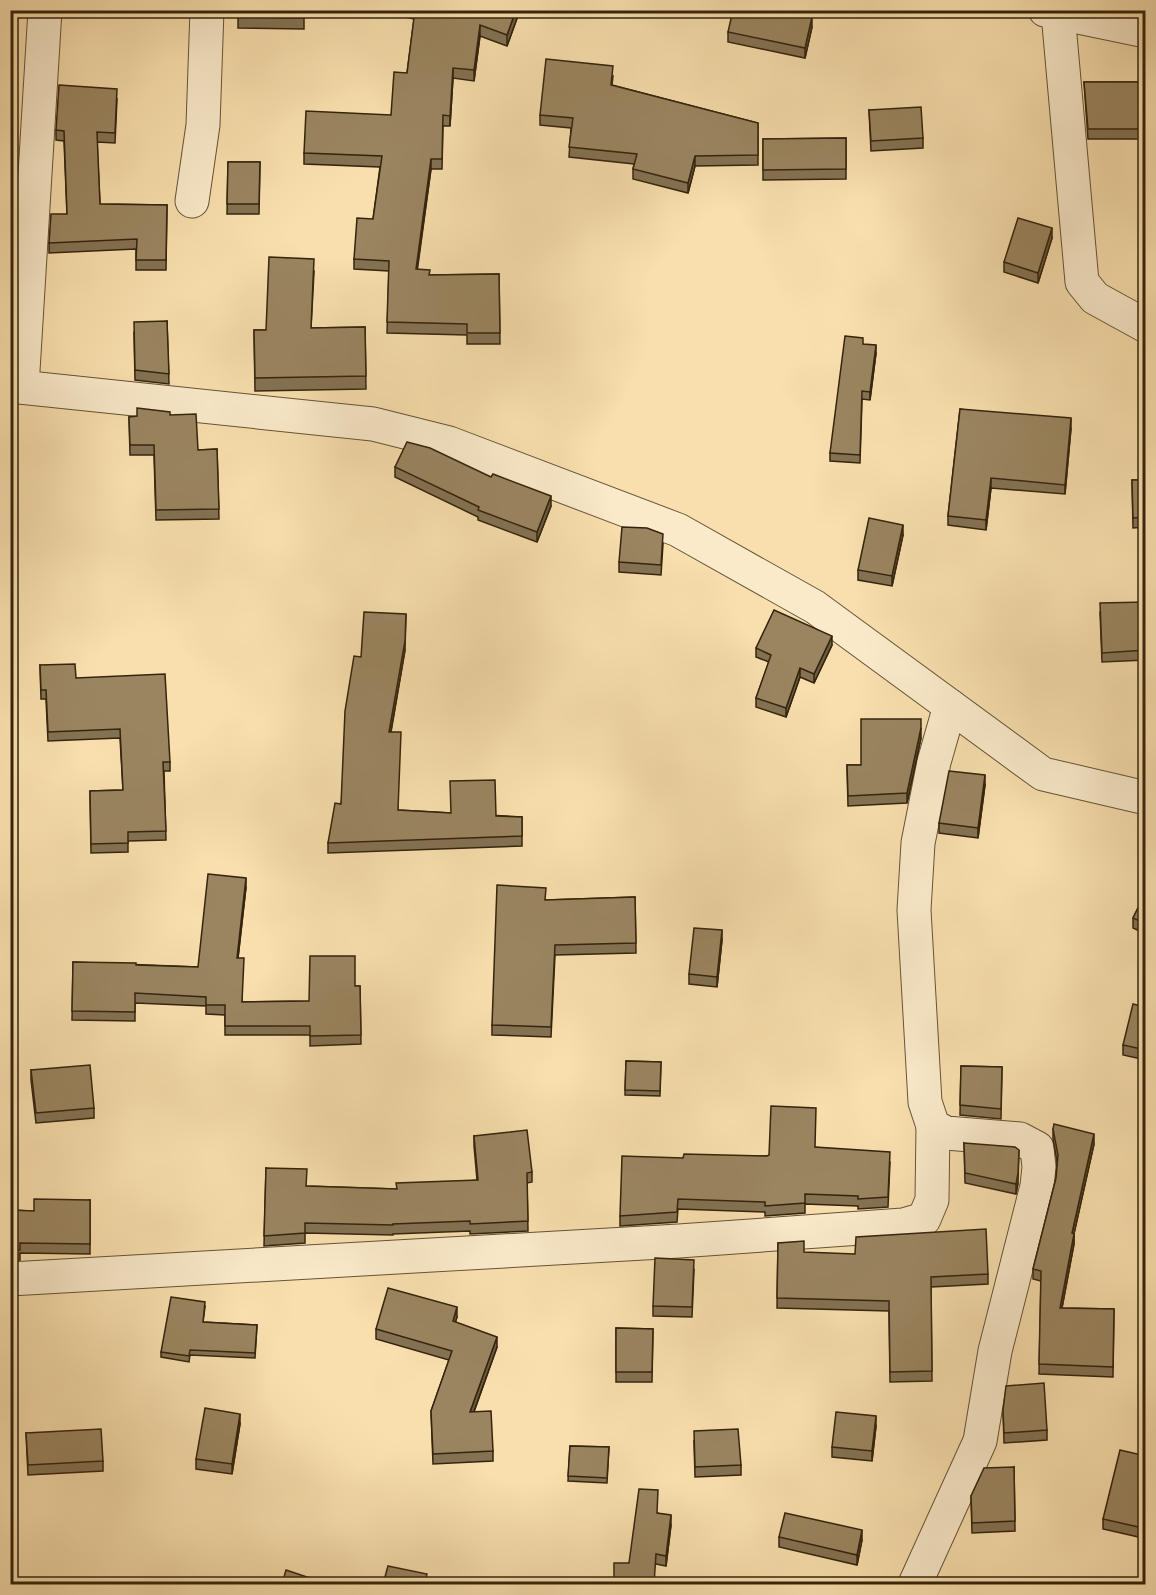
<svg xmlns="http://www.w3.org/2000/svg" width="1156" height="1595" font-family="'IM FELL French Canon',serif">
<style>
.lines{fill:none;stroke-linecap:round;stroke-linejoin:round}
.minor-casing{stroke:#655335;stroke-width:35}
.minor{stroke:#faeaca;stroke-width:33}
.wall{fill:#847253;stroke:#34240d;stroke-width:1.5}
.shaded-wall{fill:#6c5d43;stroke:#34240d;stroke-width:1.5}
.building{fill:#9a8560;stroke:#34240d;stroke-width:1.5}
</style>
<rect width="100%" height="100%" fill="#f8dfad"/>
<filter id="stains"><feTurbulence type="fractalNoise" baseFrequency=".00333" numOctaves="4"/><feColorMatrix values="0 0 0 0 .2 0 0 0 0 .09 0 0 0 0 .02 0 0 0 .5 -.17"/></filter>
<radialGradient id="worn" r=".72"><stop offset=".6" stop-color="#630" stop-opacity="0"/><stop offset="1" stop-color="#630" stop-opacity=".3"/></radialGradient>
<g class="lines">
<g class="minor-casing">
<g id="minor">
<polyline points="1045,10 1146,31"/>
<polyline points="1058,13 1082,282 1095,298 1146,326"/>
<polyline points="192,201 203,125 207,10"/>
<polyline points="10,386 373,424 449,443 678,530 815,607 1043,774 1146,798"/>
<polyline points="22,387 45,10"/>
<polyline points="10,1279 679,1241 903,1225 924,1219 932,1200 933,1126"/>
<polyline points="915,1584 980,1441 995,1351 1037,1186 1039,1167 1037,1148 1020,1139 946,1133 933,1126 925,1102 914,910 918,843 934,762 950,706"/>
</g>
</g>
<use href="#minor" class="minor"/>
</g>
<g class="wall">
<polygon points="238,10 304,10 304,29 238,28"/>
<polygon points="374,10 520,10 507,46 480,36 474,81 453,78 450,126 443,126 442,169 431,169 417,269 429,275 499,274 500,344 467,344 467,335 387,333 389,271 354,269 354,259 373,219 380,167 304,164 304,153 391,115 407,73 414,19"/>
<polygon points="812,27 805,58 728,42 728,32"/>
<polygon points="613,76 612,85 758,123 758,165 695,166 688,193 633,179 633,169 634,164 569,157 571,128 540,125 540,115"/>
<polygon points="1084,82 1146,82 1146,139 1088,139"/>
<polygon points="117,99 115,143 97,142 100,204 167,205 166,270 136,270 136,249 49,253 49,243 67,214 64,141 56,140 56,130"/>
<polygon points="869,110 923,138 923,148 871,151"/>
<polygon points="846,138 846,179 763,180 763,139"/>
<polygon points="228,162 260,162 259,214 227,214"/>
<polygon points="1142,176 1146,176 1146,230 1141,230"/>
<polygon points="1052,238 1038,283 1004,272 1004,262"/>
<polygon points="314,272 311,328 365,327 366,389 255,391 254,330 266,330"/>
<polygon points="167,321 169,384 135,380 134,332"/>
<polygon points="863,344 876,353 870,400 862,399 860,463 830,461 830,453"/>
<polygon points="960,409 1071,428 1065,494 991,488 986,530 948,525 948,516"/>
<polygon points="170,415 198,450 217,449 219,519 156,520 154,455 130,455 129,417"/>
<polygon points="1146,418 1146,527 1133,528 1132,480 1140,480"/>
<polygon points="395,467 551,506 537,542 478,520 478,517 395,477"/>
<polygon points="903,535 892,586 858,580 858,570"/>
<polygon points="663,544 661,575 619,572 619,562"/>
<polygon points="1146,602 1146,660 1102,662 1100,612"/>
<polygon points="832,645 814,683 800,677 786,717 756,707 756,698 769,662 756,657 756,648"/>
<polygon points="405,650 391,732 398,810 522,817 522,846 328,853 328,843 341,804 361,657"/>
<polygon points="40,665 76,678 170,762 170,771 164,771 166,840 128,841 128,852 91,853 90,791 123,790 120,738 48,741 46,699 41,699"/>
<polygon points="921,738 907,803 848,806 847,765 861,765"/>
<polygon points="985,785 978,838 939,833 939,823"/>
<polygon points="246,887 238,958 242,1002 309,1001 355,986 360,986 361,1044 310,1046 310,1035 225,1035 225,1015 206,1014 206,1006 135,1003 135,1021 72,1020 73,962 198,967"/>
<polygon points="1146,892 1146,934 1133,928 1133,918"/>
<polygon points="635,897 636,953 555,955 551,1037 492,1035 492,1025 546,900"/>
<polygon points="722,940 717,987 689,984 689,974"/>
<polygon points="1146,1007 1146,1060 1123,1055 1123,1045"/>
<polygon points="626,1061 661,1062 660,1096 625,1095"/>
<polygon points="961,1066 1002,1067 1001,1119 960,1115"/>
<polygon points="31,1070 94,1108 94,1118 36,1123 31,1080"/>
<polygon points="1053,1129 1094,1144 1074,1233 1074,1244 1062,1308 1114,1309 1113,1377 1039,1374 1041,1281 1033,1279 1033,1269 1056,1178 1057,1162 1053,1139"/>
<polygon points="474,1136 532,1172 532,1182 527,1183 528,1231 470,1234 470,1231 393,1234 393,1235 305,1233 305,1243 264,1246 266,1168 306,1186 396,1189 477,1180 474,1146"/>
<polygon points="964,1143 1018,1183 1016,1194 965,1183"/>
<polygon points="815,1147 890,1162 888,1207 858,1209 858,1206 805,1204 805,1213 765,1216 765,1212 678,1209 677,1222 620,1226 620,1216 683,1158 767,1156"/>
<polygon points="90,1200 90,1254 20,1253 20,1260 10,1260 10,1210 34,1211"/>
<polygon points="778,1243 804,1253 988,1274 988,1284 931,1287 932,1381 890,1382 889,1311 777,1308"/>
<polygon points="694,1270 692,1317 653,1316 653,1306"/>
<polygon points="205,1307 203,1322 257,1325 255,1358 190,1355 189,1362 161,1357 161,1352"/>
<polygon points="457,1317 455,1322 497,1347 474,1412 493,1451 493,1461 433,1464 431,1411 449,1360 376,1339 376,1329"/>
<polygon points="616,1328 653,1329 652,1382 616,1382"/>
<polygon points="1003,1410 1047,1430 1047,1440 1004,1443"/>
<polygon points="240,1424 232,1474 196,1469 196,1459"/>
<polygon points="876,1426 872,1461 832,1457 832,1447"/>
<polygon points="26,1433 103,1461 103,1471 28,1475"/>
<polygon points="694,1441 741,1465 741,1475 695,1477"/>
<polygon points="570,1446 609,1447 607,1483 568,1481"/>
<polygon points="1146,1456 1146,1526 1143,1538 1103,1529 1103,1519"/>
<polygon points="1014,1467 1015,1531 972,1533 971,1496"/>
<polygon points="658,1513 671,1525 666,1566 656,1564 629,1563"/>
<polygon points="779,1537 862,1540 857,1565 779,1547"/>
</g>
<g class="shaded-wall">
<polygon points="516,10 520,10 507,46 507,35"/>
<polygon points="812,17 812,27 805,58 805,48"/>
<polygon points="480,25 480,36 474,81 474,70"/>
<polygon points="453,68 453,78 450,126 450,116"/>
<polygon points="695,156 695,166 688,193 688,183"/>
<polygon points="431,159 431,169 416,280 416,269"/>
<polygon points="1052,228 1052,238 1038,283 1038,273"/>
<polygon points="876,345 876,353 870,400 870,392"/>
<polygon points="1071,418 1071,428 1065,494 1065,485"/>
<polygon points="991,478 991,488 986,530 986,520"/>
<polygon points="551,496 551,506 537,542 537,532"/>
<polygon points="903,525 903,535 892,586 892,576"/>
<polygon points="406,614 405,650 389,742 389,732"/>
<polygon points="832,636 832,645 814,683 814,674"/>
<polygon points="800,668 800,677 786,717 786,708"/>
<polygon points="921,728 921,738 907,803 907,793"/>
<polygon points="985,775 985,785 978,838 978,828"/>
<polygon points="246,878 246,887 237,967 237,958"/>
<polygon points="722,930 722,940 717,987 717,977"/>
<polygon points="1094,1134 1094,1144 1072,1243 1072,1233"/>
<polygon points="1019,1150 1018,1183 1016,1194 1016,1184"/>
<polygon points="1074,1234 1074,1244 1060,1318 1060,1308"/>
<polygon points="457,1307 457,1317 453,1331 453,1321"/>
<polygon points="497,1337 497,1347 470,1422 470,1412"/>
<polygon points="240,1414 240,1424 232,1474 232,1464"/>
<polygon points="876,1416 876,1426 872,1461 872,1451"/>
<polygon points="671,1515 671,1525 666,1566 666,1556"/>
<polygon points="1146,1516 1146,1526 1143,1538 1143,1528"/>
<polygon points="862,1530 862,1540 857,1565 857,1555"/>
</g>
<g class="building">
<polygon points="238,10 304,10 304,18 238,17"/>
<polygon points="415,10 516,10 507,35 480,25 474,70 453,68 450,116 443,115 442,159 431,159 416,269 430,270 429,275 499,274 500,333 467,333 467,324 387,322 389,261 354,259 357,218 373,219 382,156 304,153 306,111 391,115 394,72 407,73"/>
<polygon points="733,10 782,10 812,17 805,48 728,32"/>
<polygon points="546,59 613,66 611,85 758,123 758,155 695,156 688,183 633,169 637,154 569,147 573,118 540,115"/>
<polygon points="1084,82 1146,82 1146,129 1088,129"/>
<polygon points="59,85 117,89 115,133 97,132 100,204 167,205 166,260 136,260 137,239 49,243 51,214 67,214 64,131 56,130"/>
<polygon points="921,107 923,138 871,141 869,110"/>
<polygon points="846,138 846,169 763,170 763,139"/>
<polygon points="228,162 260,162 259,204 227,204"/>
<polygon points="1142,176 1146,176 1146,220 1141,220"/>
<polygon points="1018,218 1052,228 1038,273 1004,262"/>
<polygon points="10,219 13,219 10,249"/>
<polygon points="269,257 314,259 311,328 365,327 366,376 255,378 254,330 266,330"/>
<polygon points="167,321 169,374 135,370 134,322"/>
<polygon points="845,336 863,338 863,344 876,345 870,392 862,391 860,455 830,453"/>
<polygon points="137,408 170,412 170,415 196,414 198,450 217,449 219,509 156,510 154,445 130,445 129,417 137,416"/>
<polygon points="960,409 1071,418 1065,485 991,478 986,520 948,516"/>
<polygon points="1146,418 1146,517 1133,518 1132,480 1140,480"/>
<polygon points="407,442 430,448 491,477 493,474 551,496 537,532 478,510 479,507 395,467"/>
<polygon points="869,518 903,525 892,576 858,570"/>
<polygon points="622,527 647,528 663,534 661,565 619,562"/>
<polygon points="1146,602 1146,650 1102,653 1100,603"/>
<polygon points="774,610 832,636 814,674 800,668 786,708 756,698 771,655 756,648"/>
<polygon points="364,612 406,614 405,641 389,732 401,732 398,810 451,813 450,781 495,780 496,816 522,817 522,836 328,843 335,803 341,804 345,711 354,656 361,657"/>
<polygon points="75,664 76,678 165,674 170,762 163,762 166,831 128,832 128,843 91,844 90,791 123,790 120,729 48,732 46,690 41,690 40,665"/>
<polygon points="861,719 921,719 921,728 907,793 848,796 847,765 861,765"/>
<polygon points="949,771 985,775 978,828 939,823"/>
<polygon points="208,874 246,878 237,958 244,958 242,1002 309,1001 310,956 355,956 355,986 360,986 361,1035 310,1036 310,1026 225,1026 225,1005 206,1005 206,997 135,993 135,1012 72,1011 73,962 136,963 136,965 198,967"/>
<polygon points="497,885 546,888 545,900 635,897 636,943 555,945 551,1027 492,1025"/>
<polygon points="1146,892 1146,924 1133,918"/>
<polygon points="694,928 722,930 717,977 689,974"/>
<polygon points="1133,1004 1146,1007 1146,1050 1123,1045"/>
<polygon points="626,1061 661,1062 660,1091 625,1090"/>
<polygon points="90,1065 94,1108 36,1113 31,1070"/>
<polygon points="961,1066 1002,1067 1001,1109 960,1105"/>
<polygon points="771,1106 816,1108 815,1147 890,1152 888,1197 858,1199 858,1196 805,1194 805,1203 765,1206 765,1202 678,1199 677,1212 620,1216 622,1156 683,1158 684,1154 767,1156 769,1155"/>
<polygon points="1054,1124 1094,1134 1072,1233 1074,1234 1060,1308 1114,1309 1113,1367 1039,1364 1041,1271 1033,1269 1056,1178 1058,1155 1053,1129"/>
<polygon points="527,1130 532,1172 527,1173 528,1221 470,1224 470,1221 393,1224 393,1225 305,1223 305,1233 264,1236 266,1168 307,1169 306,1186 397,1189 396,1183 478,1180 474,1136"/>
<polygon points="964,1143 1015,1147 1019,1150 1018,1173 1016,1184 965,1173"/>
<polygon points="34,1199 90,1200 90,1244 20,1243 20,1250 10,1250 10,1210 34,1211"/>
<polygon points="986,1229 988,1274 931,1277 932,1371 890,1372 889,1301 777,1298 778,1243 804,1241 804,1252 855,1254 856,1237"/>
<polygon points="655,1258 694,1260 692,1307 653,1306"/>
<polygon points="388,1288 457,1307 453,1321 497,1337 470,1412 491,1411 493,1451 433,1454 431,1411 452,1351 376,1329"/>
<polygon points="171,1297 205,1302 203,1322 257,1325 255,1353 190,1350 189,1356 161,1352"/>
<polygon points="616,1328 653,1329 652,1372 616,1372"/>
<polygon points="1044,1383 1047,1430 1004,1433 1003,1410 1006,1386"/>
<polygon points="205,1408 240,1414 232,1464 196,1459"/>
<polygon points="836,1412 876,1416 872,1451 832,1447"/>
<polygon points="101,1429 103,1461 28,1465 26,1433"/>
<polygon points="738,1429 741,1465 695,1467 694,1431"/>
<polygon points="570,1446 609,1447 607,1478 568,1476"/>
<polygon points="1120,1450 1146,1456 1146,1516 1143,1528 1103,1519"/>
<polygon points="1014,1467 1015,1521 972,1523 971,1496 984,1468"/>
<polygon points="639,1489 658,1490 657,1513 671,1515 666,1556 656,1554 654,1584 614,1584 614,1563 629,1563"/>
<polygon points="785,1513 862,1530 857,1555 779,1537"/>
<polygon points="388,1566 427,1574 424,1584 383,1584"/>
<polygon points="286,1570 313,1579 311,1584 282,1584"/>
<polygon points="140,1579 183,1584 139,1584"/>
</g>
<rect width="1156" height="1595" fill="none" stroke="#f8dfad" stroke-width="36"/>
<rect x="12" y="12" width="1132" height="1571" fill="none" stroke="#34240d" stroke-width="3"/>
<rect x="18" y="18" width="1120" height="1559" fill="none" stroke="#34240d" stroke-width="1.5"/>
<rect width="100%" height="100%" filter="url(#stains)"/>
<rect width="100%" height="100%" fill="url(#worn)"/>
</svg>
